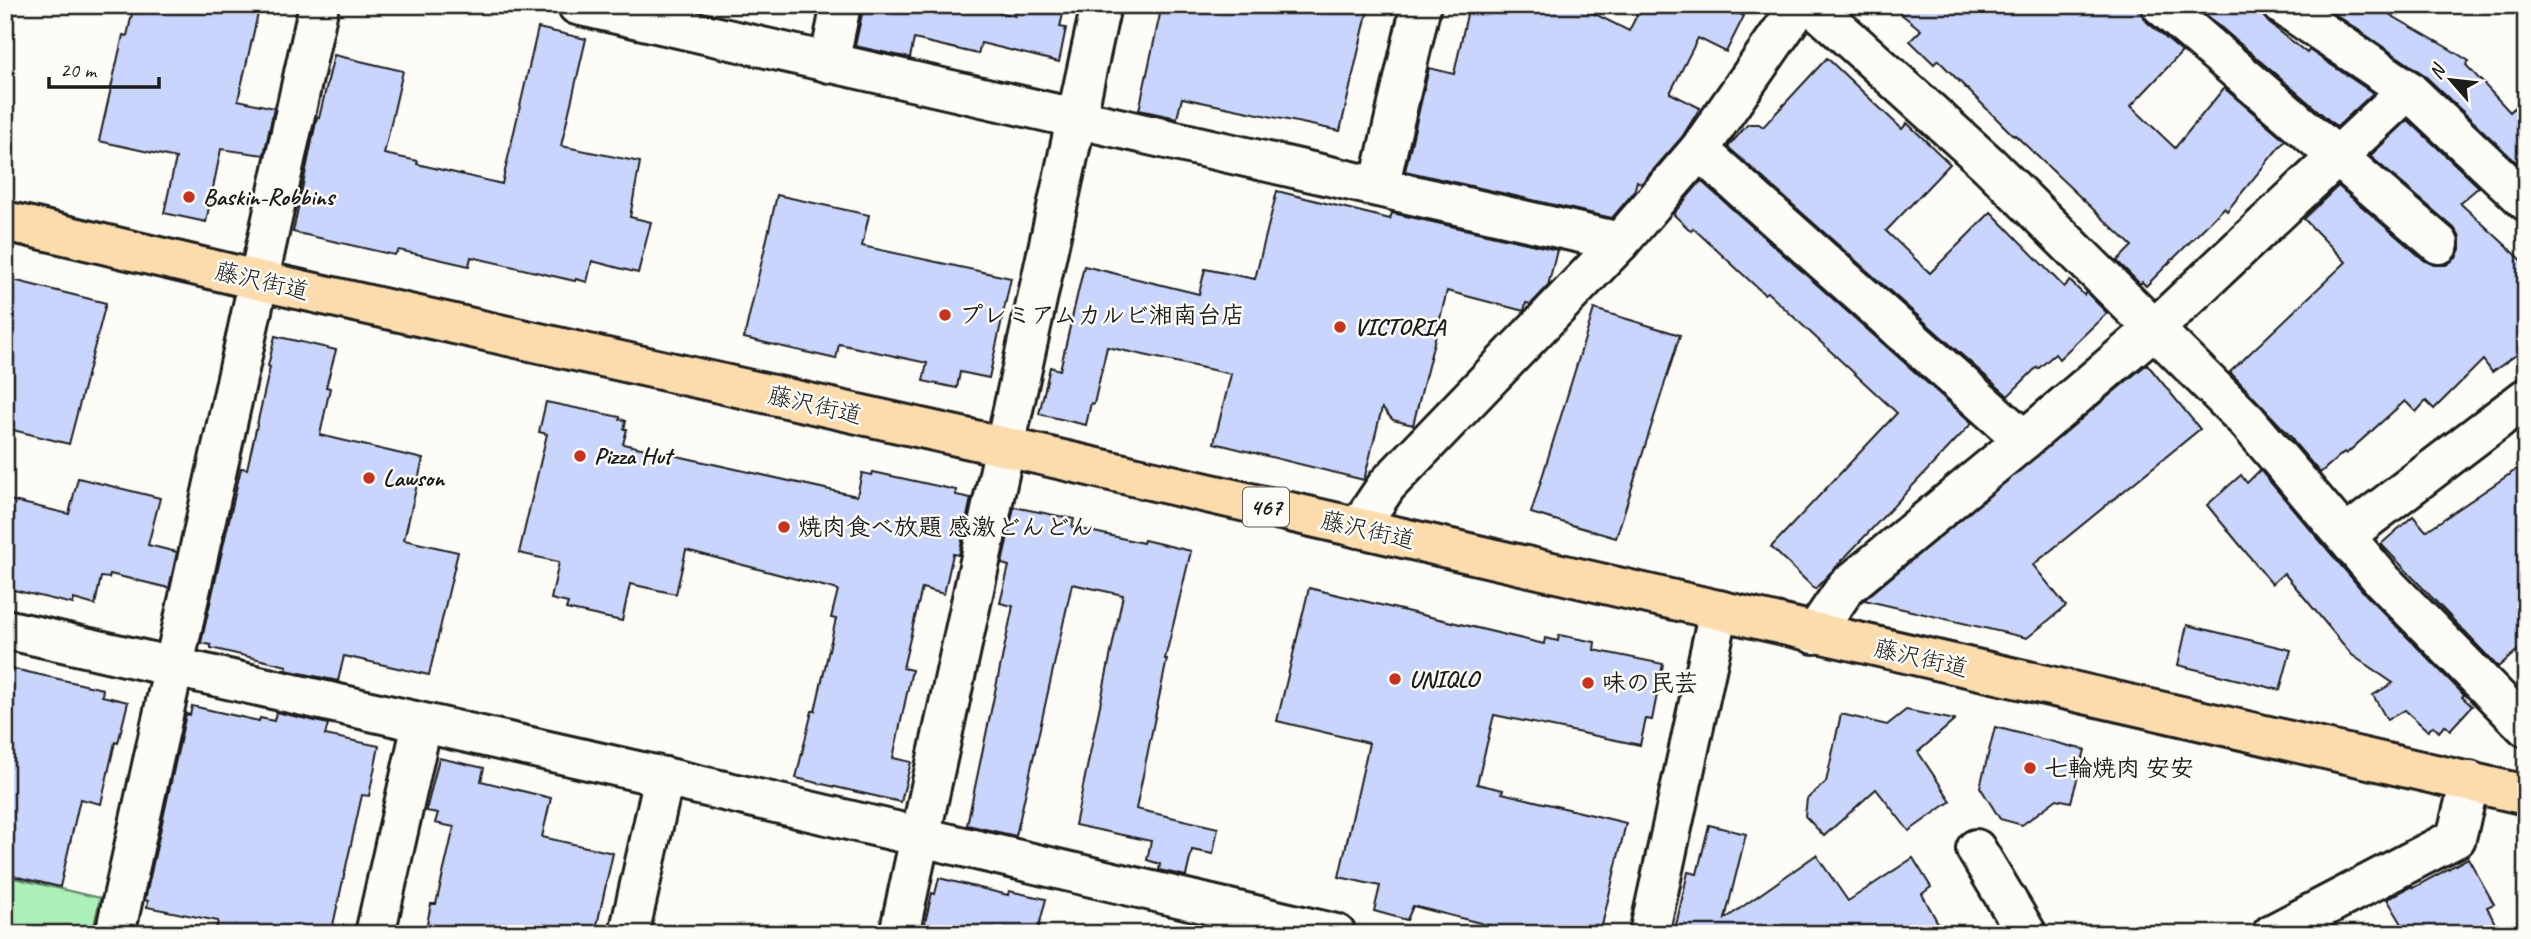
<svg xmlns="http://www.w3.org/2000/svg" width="2531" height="939" font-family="Caveat,'Klee One',sans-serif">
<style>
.green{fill:#acf0ba;stroke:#64866b;stroke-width:2}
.building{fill:#c9d5fc;stroke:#1c1c1c;stroke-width:2}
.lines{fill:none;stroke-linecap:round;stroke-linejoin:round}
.street-casing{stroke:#1c1c1c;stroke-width:44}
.highway-casing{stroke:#1c1c1c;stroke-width:44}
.street{stroke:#fdfcf7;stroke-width:38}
.highway{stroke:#fcdcac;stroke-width:38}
.poi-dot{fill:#c8321e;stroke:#fdfcf7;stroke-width:2.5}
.labels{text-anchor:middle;stroke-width:5;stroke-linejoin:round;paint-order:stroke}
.shield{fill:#fdfcf7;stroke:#605f5e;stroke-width:2}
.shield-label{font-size:23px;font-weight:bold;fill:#1c1c1c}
.poi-label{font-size:24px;font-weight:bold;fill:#1c1c1c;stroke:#fdfcf7;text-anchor:start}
.street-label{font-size:24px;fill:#1c1c1c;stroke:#fdfcf7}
</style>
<rect width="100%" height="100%" fill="#fdfcf7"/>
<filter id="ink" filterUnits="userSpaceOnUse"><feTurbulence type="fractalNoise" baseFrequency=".0143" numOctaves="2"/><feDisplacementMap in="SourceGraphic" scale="14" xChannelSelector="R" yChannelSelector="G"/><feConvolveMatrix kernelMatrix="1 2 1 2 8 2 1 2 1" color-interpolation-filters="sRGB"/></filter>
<g filter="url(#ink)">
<polygon class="green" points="5,876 100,898 92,934 5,934"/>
<g class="building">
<polygon points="134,5 260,5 238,100 274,108 264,155 221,149 206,222 164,213 176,158 99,141 123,35 127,36"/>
<polygon points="864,5 968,5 1015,16 1018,5 1065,5 1060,27 1066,28 1059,62 981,43 978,54 914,39 910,58 855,46"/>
<polygon points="1162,5 1369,5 1340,131 1182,98 1177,118 1139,110"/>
<polygon points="1469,5 1577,5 1629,31 1642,5 1723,5 1744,16 1726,52 1698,38 1670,93 1700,108 1682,137 1641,184 1637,181 1634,192 1612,218 1405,171 1429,68 1454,74"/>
<polygon points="1890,5 2140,5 2141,13 2147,22 2182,52 2131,106 2175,148 2224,88 2285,140 2227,211 2224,208 2146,286 2142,282 2140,284 2117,261 2132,246 2015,135 2014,136 1938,60 1934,64 1910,41 1921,30"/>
<polygon points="2195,5 2254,5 2269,23 2307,53 2309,50 2373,93 2337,127"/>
<polygon points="2337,5 2373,5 2448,48 2469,61 2466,65 2510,112 2526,97 2526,153 2516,162 2423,74 2332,12"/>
<polygon points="538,28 586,39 561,146 640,162 630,217 651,222 638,273 592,261 587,282 576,279 575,281 471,257 469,266 399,250 394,255 293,232 317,117 319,118 334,55 403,71 384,154 418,161 417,164 502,184"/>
<polygon points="1827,58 1902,129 1907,123 1950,164 1886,231 1930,273 1991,212 2064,287 2070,281 2084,295 2086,292 2107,313 2059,359 2055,354 2038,369 2037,367 2008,396 1728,147 1748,124 1759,124 1763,127"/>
<polygon points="2408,120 2479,187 2460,203 2526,264 2526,348 2492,372 2483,360 2434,409 2426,401 2416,412 2405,401 2346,454 2344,452 2320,473 2292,440 2293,439 2230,372 2346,262 2304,219 2338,186 2425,261 2434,265 2446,265 2456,258 2460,249 2460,237 2454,228 2370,156"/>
<polygon points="1701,181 1972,423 1815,589 1771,547 1897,413 1767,292 1764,294 1693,228 1691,231 1673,214"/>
<polygon points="1277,191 1390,219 1392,213 1557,250 1548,286 1531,304 1526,303 1524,311 1447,291 1413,425 1393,420 1382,408 1364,480 1214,443 1231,374 1107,347 1094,404 1091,403 1086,425 1039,414 1050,367 1060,370 1084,266 1199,294 1205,269 1255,279"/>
<polygon points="777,195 869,215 862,246 1011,278 989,378 960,372 957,388 923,381 927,363 839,344 836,359 744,338"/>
<polygon points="5,278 106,303 69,444 5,428"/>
<polygon points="1594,309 1680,335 1616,538 1531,513"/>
<polygon points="275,336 336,350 326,387 330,388 320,435 423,459 404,540 458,552 429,675 344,656 338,681 286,670 287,666 211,648 211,645 201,643 241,468 247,469 270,367 268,366"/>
<polygon points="2147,364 2200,429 2033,565 2066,606 2027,638 1864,600"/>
<polygon points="546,402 620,417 620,419 626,421 624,429 627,429 623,444 857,496 862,473 872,475 873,472 956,490 956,495 971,498 959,555 953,554 944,594 922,588 903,668 912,670 893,758 911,762 901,802 796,778 812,711 815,711 836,619 831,618 838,590 686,550 676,594 630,584 622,621 566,609 568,603 551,599 559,562 519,553 547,434 539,432"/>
<polygon points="2526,463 2526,643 2498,667 2381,544 2413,516 2426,531"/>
<polygon points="2260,470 2366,595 2464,695 2462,697 2472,706 2450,730 2445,725 2439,732 2433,726 2428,731 2405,710 2387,720 2373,695 2393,683 2352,655 2284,573 2272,584 2207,505 2241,475 2247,483"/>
<polygon points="78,478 160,498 148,545 177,552 169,588 110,574 109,578 101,577 95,605 74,599 73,604 5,588 5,499 69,514"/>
<polygon points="1014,507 1074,519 1072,527 1143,543 1144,540 1191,551 1165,659 1167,659 1136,809 1218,828 1213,854 1192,850 1186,876 1159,870 1160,864 1147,860 1151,841 1075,825 1123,595 1072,584 1016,836 967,825 1013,606 1000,603 1009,566 1002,564"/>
<polygon points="1309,588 1544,644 1545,638 1558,641 1559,635 1595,642 1594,650 1663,664 1652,720 1646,719 1640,745 1494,715 1477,784 1503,790 1502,793 1626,823 1600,934 1494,934 1496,927 1413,906 1407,920 1374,911 1380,886 1339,877 1369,743 1277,721"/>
<polygon points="2187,625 2291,650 2280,690 2178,665"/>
<polygon points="5,667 103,689 102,696 128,702 118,743 115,742 101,804 80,799 60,887 5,874"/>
<polygon points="192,706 259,721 260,718 274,721 276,712 328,724 325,735 379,746 369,796 362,795 331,934 215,934 218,921 147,907 148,901 145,900 186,714 190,715"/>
<polygon points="1906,710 1955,720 1918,752 1951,801 1909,831 1876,789 1824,836 1805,816 1807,799 1826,782 1841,714 1887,725"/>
<polygon points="1995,727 2085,750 2071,802 2057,799 2022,825 2000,819 1980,787"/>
<polygon points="439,758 484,768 481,781 551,798 542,837 613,853 595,934 425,934 431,904 436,904 454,827 435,823 438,813 426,811"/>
<polygon points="1709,825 1746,834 1725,919 1816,855 1848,901 1913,858 1931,887 1922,894 1944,934 1674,934 1688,872 1697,874"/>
<polygon points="2468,858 2494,904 2487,907 2500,934 2408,934 2387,899 2412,886 2413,888"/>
<polygon points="939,878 1008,895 1009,891 1046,899 1037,934 952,934 924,927 932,893 935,894"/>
</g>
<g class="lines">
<g class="street-casing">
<g id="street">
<polyline points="577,5 1620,242"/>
<polyline points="1812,5 1988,164 2247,421 2383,581 2526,727"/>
<polyline points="2161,5 2439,244"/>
<polyline points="2282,5 2408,90 2526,201"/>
<polyline points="829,63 841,5"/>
<polyline points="1699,150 2024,440"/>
<polyline points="1379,187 1421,5"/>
<polyline points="1358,528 1387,485 1620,242 1699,150 1800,5"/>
<polyline points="2345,536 2526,398"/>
<polyline points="5,629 664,777 1336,934"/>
<polyline points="1814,634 1846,587 2024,440 2154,329 2408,90"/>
<polyline points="1976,849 2027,934"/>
<polyline points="115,934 319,5"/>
<polyline points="375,934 422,724"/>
<polyline points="629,934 664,777"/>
<polyline points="899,934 1101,5"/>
<polyline points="1649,934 1719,610"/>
<polyline points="2272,934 2456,838 2470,781"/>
</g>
</g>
<g class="highway-casing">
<polyline id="highway" points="5,221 257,280 1006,447 2526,795"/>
</g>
<use href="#street" class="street"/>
<use href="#highway" class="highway"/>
</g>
</g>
<g class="poi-dot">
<circle cx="189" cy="197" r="7"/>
<circle cx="945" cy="315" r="7"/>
<circle cx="1340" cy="327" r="7"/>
<circle cx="580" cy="456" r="7"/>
<circle cx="369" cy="478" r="7"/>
<circle cx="784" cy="527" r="7"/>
<circle cx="1395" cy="679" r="7"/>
<circle cx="1588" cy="683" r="7"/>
<circle cx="2030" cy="768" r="7"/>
</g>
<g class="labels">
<rect class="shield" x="1243" y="487.5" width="46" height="39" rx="5"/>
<g class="shield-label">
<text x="1266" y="515">467</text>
</g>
<g class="poi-label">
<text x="203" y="205">Baskin-Robbins</text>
<text x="959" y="323">プレミアムカルビ湘南台店</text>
<text x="1354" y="335">VICTORIA</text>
<text x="594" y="464">Pizza Hut</text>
<text x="383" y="486">Lawson</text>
<text x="798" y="535">焼肉食べ放題 感激どんどん</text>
<text x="1409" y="687">UNIQLO</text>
<text x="1602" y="691">味の民芸</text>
<text x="2044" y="776">七輪焼肉 安安</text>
</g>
<g class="street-label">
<text transform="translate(262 281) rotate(13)" y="8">藤沢街道</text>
<text transform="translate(815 405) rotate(13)" y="8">藤沢街道</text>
<text transform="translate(1368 530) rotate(13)" y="8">藤沢街道</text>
<text transform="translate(1921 658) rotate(13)" y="8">藤沢街道</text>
</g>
</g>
<rect width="2531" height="939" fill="none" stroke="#fdfcf7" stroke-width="28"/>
<rect x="14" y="14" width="2503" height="911" fill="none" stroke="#1c1c1c" stroke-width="2.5" filter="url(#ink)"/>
<g transform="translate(2451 80) rotate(298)" stroke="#fdfcf7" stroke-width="5" paint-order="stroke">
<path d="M0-5L12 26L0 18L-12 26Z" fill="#1c1c1c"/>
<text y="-10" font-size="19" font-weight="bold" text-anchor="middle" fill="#1c1c1c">N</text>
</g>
<path d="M49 77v10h110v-10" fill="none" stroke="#1c1c1c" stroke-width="3.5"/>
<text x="60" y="77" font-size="21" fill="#1c1c1c" stroke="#fdfcf7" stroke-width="5" paint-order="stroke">20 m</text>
</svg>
